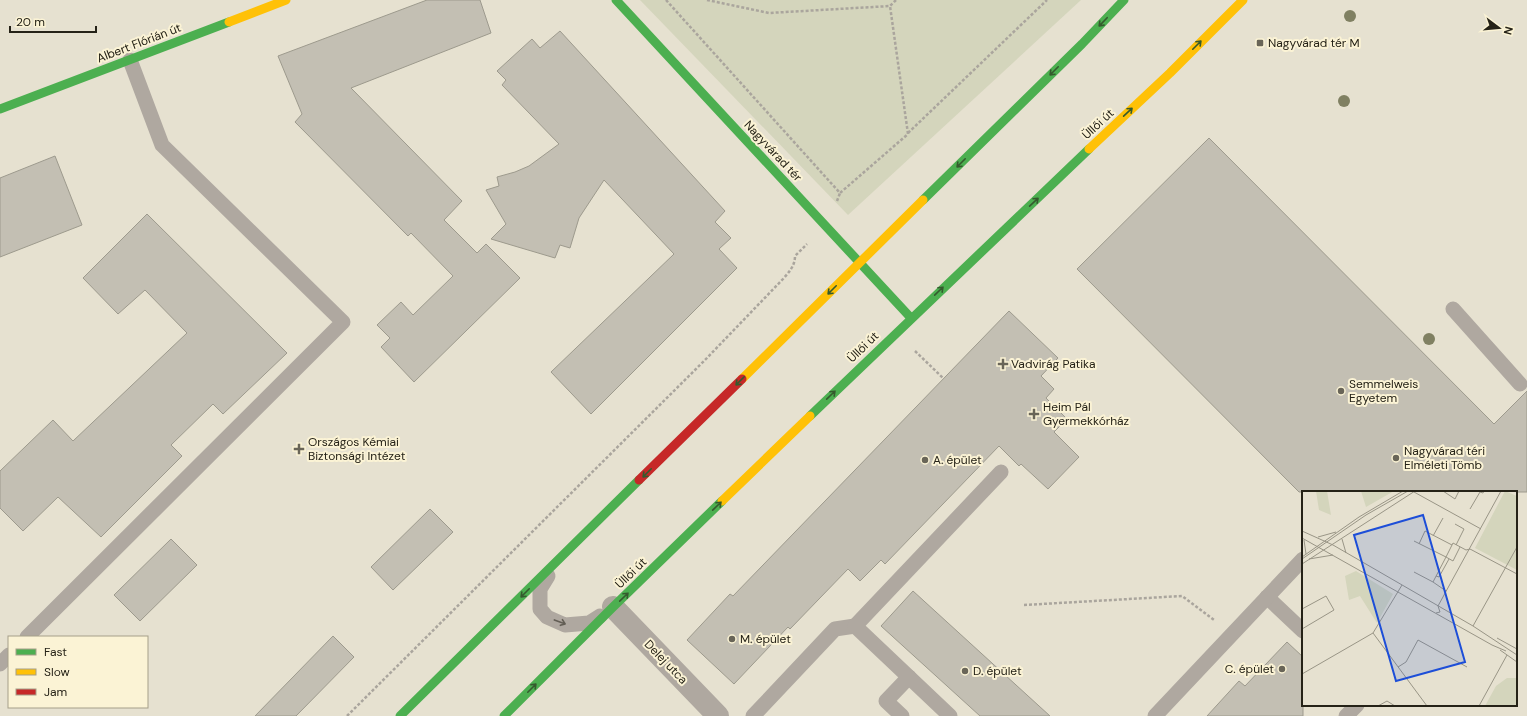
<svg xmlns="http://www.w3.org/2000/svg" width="1527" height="716" font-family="'DM Sans',sans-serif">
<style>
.green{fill:#d4d5bc}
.building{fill:#c3bfb3;stroke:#9d9a8d}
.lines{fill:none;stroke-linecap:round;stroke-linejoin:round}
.path{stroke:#aaa59d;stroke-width:2.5;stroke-dasharray:3 2;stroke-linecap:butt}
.lane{stroke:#afa8a0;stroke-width:15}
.street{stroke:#afa8a0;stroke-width:22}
.fast{stroke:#4caf50;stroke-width:9}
.slow{stroke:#ffc107;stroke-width:9}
.jam{stroke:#c62828;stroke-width:9}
.tree{fill:#808062}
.oneway{stroke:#355a2e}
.oneway2{stroke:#635e55}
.poi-dot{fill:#696558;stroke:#fbf3d5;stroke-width:1.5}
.labels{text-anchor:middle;stroke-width:4;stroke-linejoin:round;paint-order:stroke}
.street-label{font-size:12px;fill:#252217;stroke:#fbf3d5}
.poi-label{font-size:12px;fill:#252217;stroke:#fbf3d5;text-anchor:start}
.inset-road{fill:none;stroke:#999586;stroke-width:1}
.view{fill:#1d4ed8;fill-opacity:0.15;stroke:#1d4ed8;stroke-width:2}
.inset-edge{fill:none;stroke:#252217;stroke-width:2}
</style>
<rect width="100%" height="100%" fill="#e6e1d0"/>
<polygon class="green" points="640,0 1081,0 848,215"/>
<g class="building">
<polygon points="427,0 480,0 491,33 351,88 462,201 444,220 477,253 486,244 520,278 414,382 381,347 390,338 377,325 401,302 413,315 453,276 411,233 408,236 295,122 302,114 278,56"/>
<polygon points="560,31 725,211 715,222 731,238 719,249 737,268 591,414 551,372 674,254 604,180 579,218 570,248 560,245 555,258 491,239 506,224 486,190 499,186 497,177 515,172 529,166 559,144 502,85 506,80 497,71 532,39 540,48"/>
<polygon points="1209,138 1494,424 1527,391 1527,492 1299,492 1077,269"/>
<polygon points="55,156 82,225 0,257 0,178"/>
<polygon points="147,214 287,353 223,414 213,404 171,445 182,456 101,537 58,497 23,531 0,508 0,471 53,420 73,441 187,333 145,290 118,314 83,278"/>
<polygon points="1009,311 1058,358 1041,376 1054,389 1046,398 1067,419 1054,432 1079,457 1048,489 1021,464 1019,466 999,446 885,564 881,560 860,581 848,569 790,629 788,627 734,684 687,640 730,594 733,596"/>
<polygon points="430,509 453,532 393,590 371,567"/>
<polygon points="171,539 197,565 140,621 114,595"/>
<polygon points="913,591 1050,716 980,716 881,626"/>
<polygon points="333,636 354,657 296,716 255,716"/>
<polygon points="1287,642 1303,657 1303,716 1207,716 1239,681 1245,686"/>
</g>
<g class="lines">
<g class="path">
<polyline points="666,0 840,193 908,134 890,6"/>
<polyline points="707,0 769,13 890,6 896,0"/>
<polyline points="908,133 1047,0"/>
<polyline points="837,201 840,193"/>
<polyline points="915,351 943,378"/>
<polyline points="1024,605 1182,596 1214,620"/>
<path d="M347 716 705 360 783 279C789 272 795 266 795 256L807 244"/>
</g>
<g class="lane">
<polyline points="1453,309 1520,384"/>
<polyline points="548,576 540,589 540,609 547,617 565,625 589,623 600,616"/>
<polyline points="1267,597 1303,631"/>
<polyline points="27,637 343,322 162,145 130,60"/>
<polyline points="0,664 9,655"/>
<polyline points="753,716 835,629 855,626"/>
<polyline points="902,716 886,701 909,677"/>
<polyline points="950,716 855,626 1001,472"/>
<polyline points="1155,716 1303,559"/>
<polyline points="1346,716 1357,705"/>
</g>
<polyline class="street" points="613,607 718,716"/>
<g class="fast">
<polyline points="616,0 911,318"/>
<polyline points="0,109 229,22"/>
<polyline points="923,200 1082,44 1124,0"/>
<polyline points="810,416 1089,149"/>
<polyline points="400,716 639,480"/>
<polyline points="504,716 613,607 722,501"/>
</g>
<g class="slow">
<polyline points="229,22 286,0"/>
<polyline points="1089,149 1170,73 1243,0"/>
<polyline points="742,379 923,200"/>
<polyline points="722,501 810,416"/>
</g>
<polyline class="jam" points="639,480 742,379"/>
</g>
<g class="tree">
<circle cx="1350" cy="16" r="6"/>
<circle cx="1344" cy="101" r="6"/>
<circle cx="1429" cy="339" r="6"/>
</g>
<defs><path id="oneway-shaft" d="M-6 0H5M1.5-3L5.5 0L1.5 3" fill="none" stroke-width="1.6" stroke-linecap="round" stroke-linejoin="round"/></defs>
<g class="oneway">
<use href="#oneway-shaft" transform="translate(1103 22) rotate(134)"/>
<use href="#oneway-shaft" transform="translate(1197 45) rotate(-45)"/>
<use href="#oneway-shaft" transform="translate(1054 71) rotate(135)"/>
<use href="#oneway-shaft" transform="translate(1128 112) rotate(-43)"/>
<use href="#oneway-shaft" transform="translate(961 163) rotate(135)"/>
<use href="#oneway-shaft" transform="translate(1034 202) rotate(-43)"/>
<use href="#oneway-shaft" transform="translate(832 290) rotate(135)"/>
<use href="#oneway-shaft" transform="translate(939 291) rotate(-44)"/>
<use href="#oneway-shaft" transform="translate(740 381) rotate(135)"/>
<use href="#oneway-shaft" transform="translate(831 395) rotate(-44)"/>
<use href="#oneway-shaft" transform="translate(647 473) rotate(135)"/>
<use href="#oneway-shaft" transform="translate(717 506) rotate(-44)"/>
<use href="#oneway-shaft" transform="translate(525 593) rotate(135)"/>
<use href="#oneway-shaft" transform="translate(624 597) rotate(-44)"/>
<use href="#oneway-shaft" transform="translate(532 688) rotate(-45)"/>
</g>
<use class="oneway2" href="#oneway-shaft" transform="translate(560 622) rotate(20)"/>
<g class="poi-dot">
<rect x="1256" y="39" width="8" height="8" rx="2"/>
<path d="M1001 358h4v4h4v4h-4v4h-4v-4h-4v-4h4z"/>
<circle cx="1341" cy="391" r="4"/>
<path d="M1032 408h4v4h4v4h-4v4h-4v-4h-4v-4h4z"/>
<path d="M297 443h4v4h4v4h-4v4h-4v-4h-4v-4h4z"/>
<circle cx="1396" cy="458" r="4"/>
<circle cx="925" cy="460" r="4"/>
<circle cx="732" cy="639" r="4"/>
<circle cx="1282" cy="669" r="4"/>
<circle cx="965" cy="671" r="4"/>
</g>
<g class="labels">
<g class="street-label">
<text transform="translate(139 43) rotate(-21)" y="4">Albert Flórián út</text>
<text transform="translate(1098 124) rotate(-43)" y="4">Üllői út</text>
<text transform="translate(773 151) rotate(47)" y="4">Nagyvárad tér</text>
<text transform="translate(863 347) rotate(-44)" y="4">Üllői út</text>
<text transform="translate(631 573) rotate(-44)" y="4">Üllői út</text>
<text transform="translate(666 662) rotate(46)" y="4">Delej utca</text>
</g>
<g class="poi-label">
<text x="1268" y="47">Nagyvárad tér M</text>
<text x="1011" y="368">Vadvirág Patika</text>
<text x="1349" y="388">Semmelweis<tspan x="1349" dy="14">Egyetem</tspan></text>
<text x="1043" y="411">Heim Pál<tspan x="1043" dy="14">Gyermekkórház</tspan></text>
<text x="308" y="446">Országos Kémiai<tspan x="308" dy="14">Biztonsági Intézet</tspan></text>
<text x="1404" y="455">Nagyvárad téri<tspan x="1404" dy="14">Elméleti Tömb</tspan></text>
<text x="933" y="464">A. épület</text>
<text x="740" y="643">M. épület</text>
<text x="1274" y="673" text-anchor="end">C. épület</text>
<text x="973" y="675">D. épület</text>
</g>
</g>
<g transform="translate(1302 491)">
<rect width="215" height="215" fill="#e6e1d0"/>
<path d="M14 0H25L29 24 17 19ZM59 0H92L64 16ZM203 0 215 5V79L173 57ZM54 80 91 103 75 132 58 105 47 109 43 85ZM205 187H215V215H183L194 195Z" fill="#d4d5bc"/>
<path class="inset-road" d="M141 0 153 8 157 0M112 1 179 38M168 18 178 1 181 2 182 0M153 33 162 38 154 54M0 40 31 54 171 135 215 164M131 45 141 27M16 46 34 41M0 47 190 154 204 160M40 48 44 62M2 49 4 63M112 50 144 66 151 52 164 59 168 58M117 53 123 40 150 54M168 58 215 83M0 66 57 26 101 0M0 68 64 24 106 0M7 68 31 64M0 73 113 0M112 81 131 91 144 66 151 70 158 56M134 85 137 86 147 68M131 91 144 100M0 118 24 105 32 119 0 138M134 122 138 121 136 115 199 0M171 135 215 56M71 142 125 215M195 147 215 158M198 159 215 171M96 176 104 171 116 149 165 176M0 183 71 142 100 94M76 215 85 210 93 215M177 215 205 164"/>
<path class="view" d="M121 24 163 171 94 190 52 44Z"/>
<rect width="215" height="215" class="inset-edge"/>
</g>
<rect x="8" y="636" width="140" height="72" fill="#fbf3d5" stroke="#a59f89"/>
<rect x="16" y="649" width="20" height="6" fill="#4caf50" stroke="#a59f89"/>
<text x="44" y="656" font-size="12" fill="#252217">Fast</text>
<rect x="16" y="669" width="20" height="6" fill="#ffc107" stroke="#a59f89"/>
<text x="44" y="676" font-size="12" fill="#252217">Slow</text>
<rect x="16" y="689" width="20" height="6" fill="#c62828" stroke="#a59f89"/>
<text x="44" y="696" font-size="12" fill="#252217">Jam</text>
<g transform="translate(1499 28) rotate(106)" stroke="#fbf3d5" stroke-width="3" paint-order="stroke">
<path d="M0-3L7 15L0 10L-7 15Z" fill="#252217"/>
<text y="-6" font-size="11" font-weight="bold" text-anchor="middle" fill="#252217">N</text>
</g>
<path d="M10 26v6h86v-6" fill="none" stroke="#252217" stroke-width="2"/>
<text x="16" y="26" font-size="12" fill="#252217" stroke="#fbf3d5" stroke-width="3" paint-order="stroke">20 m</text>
</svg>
